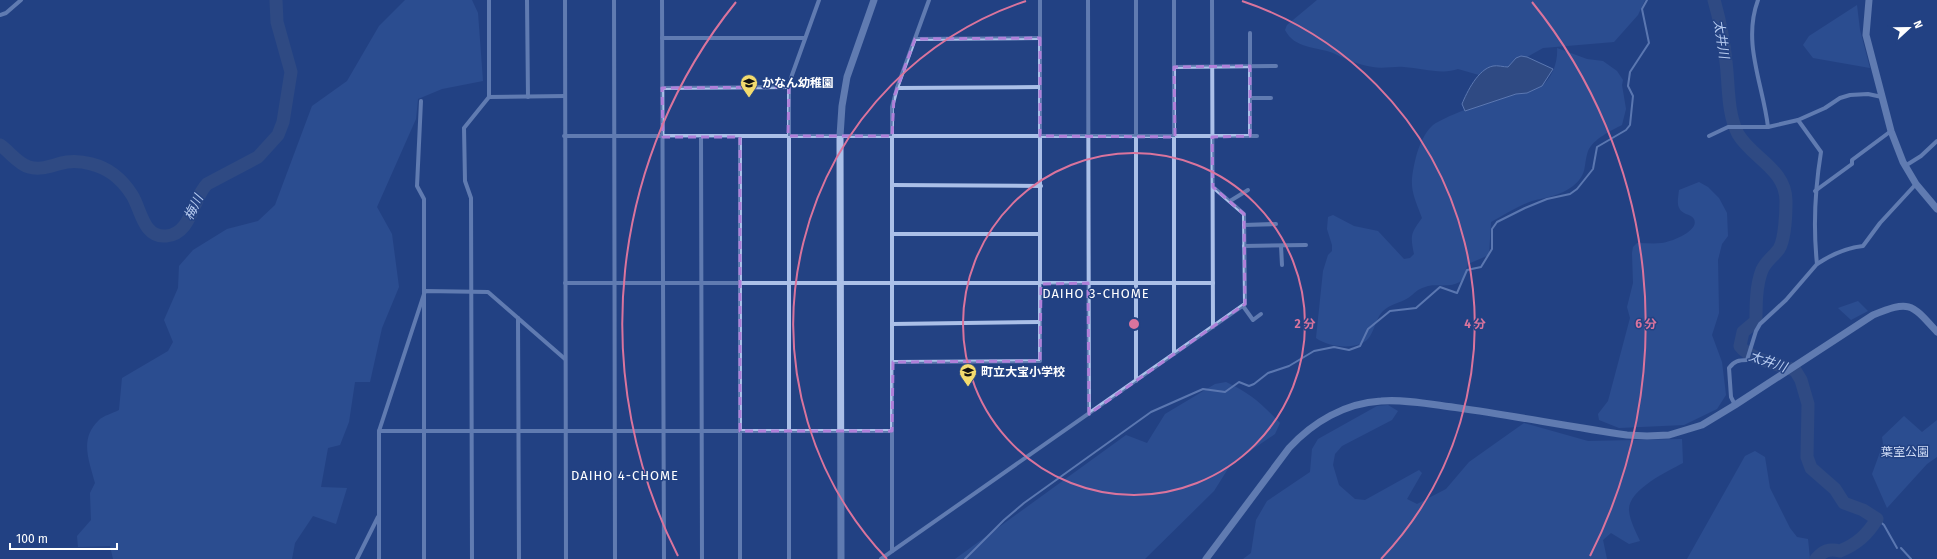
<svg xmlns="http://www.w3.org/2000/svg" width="1937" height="559" font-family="'Fira Sans','Noto Sans JP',sans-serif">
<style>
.green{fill:#375ba0}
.water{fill:#3e5584;stroke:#9fb9e9}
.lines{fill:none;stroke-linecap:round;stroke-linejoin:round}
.stream{stroke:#9fb9e9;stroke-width:2}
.river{stroke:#3e5584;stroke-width:13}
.minor{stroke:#abc0e8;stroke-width:4}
.tertiary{stroke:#abc0e8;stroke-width:7}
.marked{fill:none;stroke:#b080d9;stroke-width:3;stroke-dasharray:8 5;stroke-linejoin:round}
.ring{fill:none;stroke:#da749d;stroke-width:2}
.labels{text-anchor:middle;stroke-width:3;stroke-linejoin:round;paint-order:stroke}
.poi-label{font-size:12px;font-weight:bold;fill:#fff;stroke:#234283;text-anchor:start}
.park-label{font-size:12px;fill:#cfdcf6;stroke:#234283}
.water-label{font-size:13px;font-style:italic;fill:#b6caef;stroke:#234283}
.neighbourhood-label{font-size:13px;letter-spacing:1px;fill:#fff;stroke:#234283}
.centre{fill:#da749d;stroke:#234283;stroke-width:2}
.ring-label{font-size:12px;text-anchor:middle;font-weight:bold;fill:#da749d;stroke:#234283;stroke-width:3;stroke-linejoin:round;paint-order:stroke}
</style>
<rect width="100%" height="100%" fill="#234283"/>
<g class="green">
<path d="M405 0H472L478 13 483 81 442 89 418 99 416 119 377 207 392 234 399 287 382 328 370 382H355L349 422 340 445 328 448 321 487 347 488 336 524 313 516 295 543 292 559H113L110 546 78 547 77 536 91 520 90 493 95 483C89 460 79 439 99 420 103 416 113 413 119 410L122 378 168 351 173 342 164 320 178 288 179 266 193 250 227 229 258 221 275 205 312 106 347 81 379 26Z"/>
<path d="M1317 0H1645L1638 15 1614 42 1543 48 1527 57 1521 56 1516 58 1508 67 1492 66 1479 75 1458 69C1442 75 1422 68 1404 67 1394 66 1383 69 1373 67 1358 65 1346 59 1333 53 1315 46 1295 49 1285 30L1287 25Z"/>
<polygon points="1857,5 1860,30 1870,68 1813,58 1803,45 1809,36"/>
<path d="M1557 48 1587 59 1603 61 1617 71 1623 80 1622 85 1626 109 1622 125C1612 130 1593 139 1588 151 1583 166 1588 174 1573 186 1560 196 1547 197 1532 201 1518 206 1504 215 1491 222L1489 255 1468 264C1466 269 1465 277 1461 281 1452 288 1438 284 1428 286 1415 290 1417 292 1408 298 1400 303 1390 304 1383 311 1373 321 1375 339 1360 344 1347 349 1327 346 1316 338L1323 271 1328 255 1332 251V245L1327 229 1328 217 1333 215 1354 226 1378 231 1404 259 1410 258 1414 254C1410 235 1411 233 1422 218 1411 190 1409 186 1416 157 1419 146 1424 133 1433 125 1447 115 1498 97 1516 94 1525 92 1539 90 1546 82 1554 73 1558 59 1557 48Z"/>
<path d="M1699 182 1708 187 1719 198 1727 213 1728 236 1722 244 1718 260 1719 313 1712 335 1722 362 1726 395 1717 409 1684 425 1619 428 1599 420 1598 414 1608 401 1630 318 1627 307 1633 283 1632 253 1633 247 1637 243C1645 243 1654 244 1662 243 1671 242 1700 231 1694 219 1692 216 1689 215 1686 214 1675 209 1678 200 1679 190Z"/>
<polygon points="1858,301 1868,311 1851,320 1838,308"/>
<path d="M1226 382C1250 393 1262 404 1280 423L1275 434 1231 464 1214 491 1145 559H955L1126 435 1147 443 1165 414 1215 384Z"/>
<path d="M1388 405 1398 411 1392 420 1342 446 1335 454 1333 465 1339 485 1355 499 1365 500 1419 470 1422 473 1407 499 1417 504 1446 489 1469 462 1524 423 1588 441 1682 439 1683 463C1668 471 1627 490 1629 511 1630 521 1636 532 1640 541L1629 544 1611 533 1603 540 1607 559H1243L1251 553 1256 520 1267 501 1310 472 1312 449 1318 439 1377 406Z"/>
<polygon points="1904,416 1922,432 1937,420 1937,457 1927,464 1887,508 1872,474 1883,444 1882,437"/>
<polygon points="1755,451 1765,457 1770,488 1790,528 1797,537 1808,539 1810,559 1687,559 1745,456"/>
</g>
<path class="water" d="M1521 56 1527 57 1553 69 1542 86 1527 93 1516 94 1465 111 1462 104C1467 92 1478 69 1493 66 1497 65 1504 67 1508 67L1516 58Z"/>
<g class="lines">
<g class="stream">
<polyline points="1877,519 1884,525 1897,548"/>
<polyline points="1901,548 1911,559"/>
<polyline points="965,559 1004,520 1024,503 1151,412 1203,389 1225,392 1239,382 1249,386 1254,384 1268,373 1289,366 1314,351 1334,347 1349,350 1360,346 1368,329 1390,311 1416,308 1440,287 1457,293 1467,270 1481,267 1492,249 1492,229 1497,222 1525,208 1547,199 1570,194 1577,189 1593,169 1597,147 1626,130 1630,125 1633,96 1628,86 1630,72 1649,43 1642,9 1647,0"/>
</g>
<g class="river">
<path d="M1714 0C1720 21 1724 41 1726 62 1729 85 1727 113 1738 134 1752 158 1786 169 1786 201 1786 212 1785 239 1779 249 1774 256 1766 261 1762 270 1756 285 1756 305 1756 321L1743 332 1740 346C1749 359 1780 365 1795 370L1801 380 1808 404 1807 457 1811 468 1835 489 1844 503 1863 510 1877 519C1867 535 1857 544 1840 551 1829 548 1823 551 1816 559"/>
<path d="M0 145C9 151 18 164 29 167 42 171 54 164 67 162 82 160 101 165 113 174 121 180 127 187 132 195 141 209 143 238 166 236 192 234 192 199 207 184L258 157 278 135 283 122 291 72 277 22 276 0"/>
</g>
<g class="minor">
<polyline points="527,0 528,97"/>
<polyline points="565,0 566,559"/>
<polyline points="614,0 615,559"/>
<polyline points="662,0 664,559"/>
<polyline points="1088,0 1089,414"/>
<polyline points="1136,0 1136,381"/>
<polyline points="1174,0 1174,354"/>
<polyline points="1212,0 1213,327"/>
<path d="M1758 0C1742 43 1763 84 1768 127"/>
<polyline points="0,15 6,13 21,0"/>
<polyline points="1250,33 1250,136"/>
<polyline points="662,38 805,38"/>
<polyline points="915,39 1040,38"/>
<polyline points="1174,67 1276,66"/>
<polyline points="662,88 789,87"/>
<polyline points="897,88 1040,87"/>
<polyline points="489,97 565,96"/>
<polyline points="1250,98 1271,98"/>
<polyline points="421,101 417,186 424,199 424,559"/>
<polyline points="564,136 1257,136"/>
<polyline points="1709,136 1728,127 1768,127 1798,120 1825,108 1840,98 1850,95 1868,94 1882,97"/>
<polyline points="701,137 702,559"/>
<polyline points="740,137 740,559"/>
<polyline points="1905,166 1921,156 1937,141"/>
<polyline points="892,185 1041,186"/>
<polyline points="1815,191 1852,164 1852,160 1891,131"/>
<polyline points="1230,201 1248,190"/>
<polyline points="1244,225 1276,224"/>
<polyline points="892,234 1040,234"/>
<polyline points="1244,246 1306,245"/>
<polyline points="1281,246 1282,265"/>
<path d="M1817 264C1832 254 1846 248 1863 246L1880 223 1916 184"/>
<polyline points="565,283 1213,283"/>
<polyline points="1243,306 1253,320 1261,314"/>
<polyline points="518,318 519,559"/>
<polyline points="892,324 1040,322"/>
<polyline points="893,362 1040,361 1040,0"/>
<path d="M1735 405 1731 397 1729 368C1734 361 1739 360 1747 360L1756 331 1760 324 1786 300 1817 264C1813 226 1815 189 1821 152L1798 120"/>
<polyline points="379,431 892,431"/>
<polyline points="892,551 892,107 897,88 929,0"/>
<polyline points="357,559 378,517"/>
<polyline points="379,559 379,431 425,291 488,292 565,359"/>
<polyline points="472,559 471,198 465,181 464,128 489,97 489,0"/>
<polyline points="789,559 789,87 792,75 819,0"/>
<polyline points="881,559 1245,304 1244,214 1213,187"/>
</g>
<g class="tertiary">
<polyline points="1869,0 1866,35 1891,131 1903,162 1916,184 1937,209"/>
<polyline points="841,559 840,136 842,106 847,77 874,0"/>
<path d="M1206 559 1289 448C1313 422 1345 403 1381 401 1406 399 1434 405 1459 408 1515 416 1571 427 1627 435L1647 436 1669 435 1702 425 1735 405 1873 315C1910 300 1911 303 1937 332"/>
</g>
</g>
<path d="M0 0H1937V559H0ZM1040 38V136L1175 137 1174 67 1250 66V136L1212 137 1213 187 1244 214 1245 304 1089 414 1088 283 1041 284 1040 361 893 362 892 431H740V137H663L662 88 789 87 788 136H892L894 97 915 39Z" fill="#234283" fill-opacity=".55" fill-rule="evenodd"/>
<path class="marked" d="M1040 38V136L1175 137 1174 67 1250 66V136L1212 137 1213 187 1244 214 1245 304 1089 414 1088 283 1041 284 1040 361 893 362 892 431H740V137H663L662 88 789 87 788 136H892L894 97 915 39Z"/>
<g class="ring">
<circle cx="1134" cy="324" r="171"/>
<path d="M887 559A341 341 0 0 1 1026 1M1242 1A341 341 0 0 1 1381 559"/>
<path d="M678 556A512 512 0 0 1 736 2M1532 2A512 512 0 0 1 1590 556"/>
</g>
<defs>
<g id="school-pin" transform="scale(0.9)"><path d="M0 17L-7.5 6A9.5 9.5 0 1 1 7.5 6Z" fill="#f3db6e" stroke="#234283"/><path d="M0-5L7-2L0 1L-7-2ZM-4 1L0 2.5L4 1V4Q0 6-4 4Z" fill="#111"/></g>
</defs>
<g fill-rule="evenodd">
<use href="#school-pin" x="749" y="83"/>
<use href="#school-pin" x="968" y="372"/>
</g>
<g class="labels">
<g class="poi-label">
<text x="762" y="87">かなん幼稚園</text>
<text x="981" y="376">町立大宝小学校</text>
</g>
<g class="park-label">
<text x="1905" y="456">葉室公園</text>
</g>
<g class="water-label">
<text transform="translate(1722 39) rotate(81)" y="5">太井川</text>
<text transform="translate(193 207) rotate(-64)" y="5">梅川</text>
<text transform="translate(1768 361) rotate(19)" y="5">太井川</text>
</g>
<g class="neighbourhood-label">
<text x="1096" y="298">DAIHO 3-CHOME</text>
<text x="625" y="480">DAIHO 4-CHOME</text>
</g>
</g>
<circle cx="1134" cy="324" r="6" class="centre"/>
<g class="ring-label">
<text x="1305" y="328">2 分</text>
<text x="1475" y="328">4 分</text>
<text x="1646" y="328">6 分</text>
</g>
<g transform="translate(1909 28) rotate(68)" stroke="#234283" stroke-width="3" paint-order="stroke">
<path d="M0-3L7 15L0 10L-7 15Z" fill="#ffffff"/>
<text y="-6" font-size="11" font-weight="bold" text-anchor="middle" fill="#ffffff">N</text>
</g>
<path d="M10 543v6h107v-6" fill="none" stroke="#ffffff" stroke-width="2"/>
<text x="16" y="543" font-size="12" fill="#ffffff" stroke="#234283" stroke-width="3" paint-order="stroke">100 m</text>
</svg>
